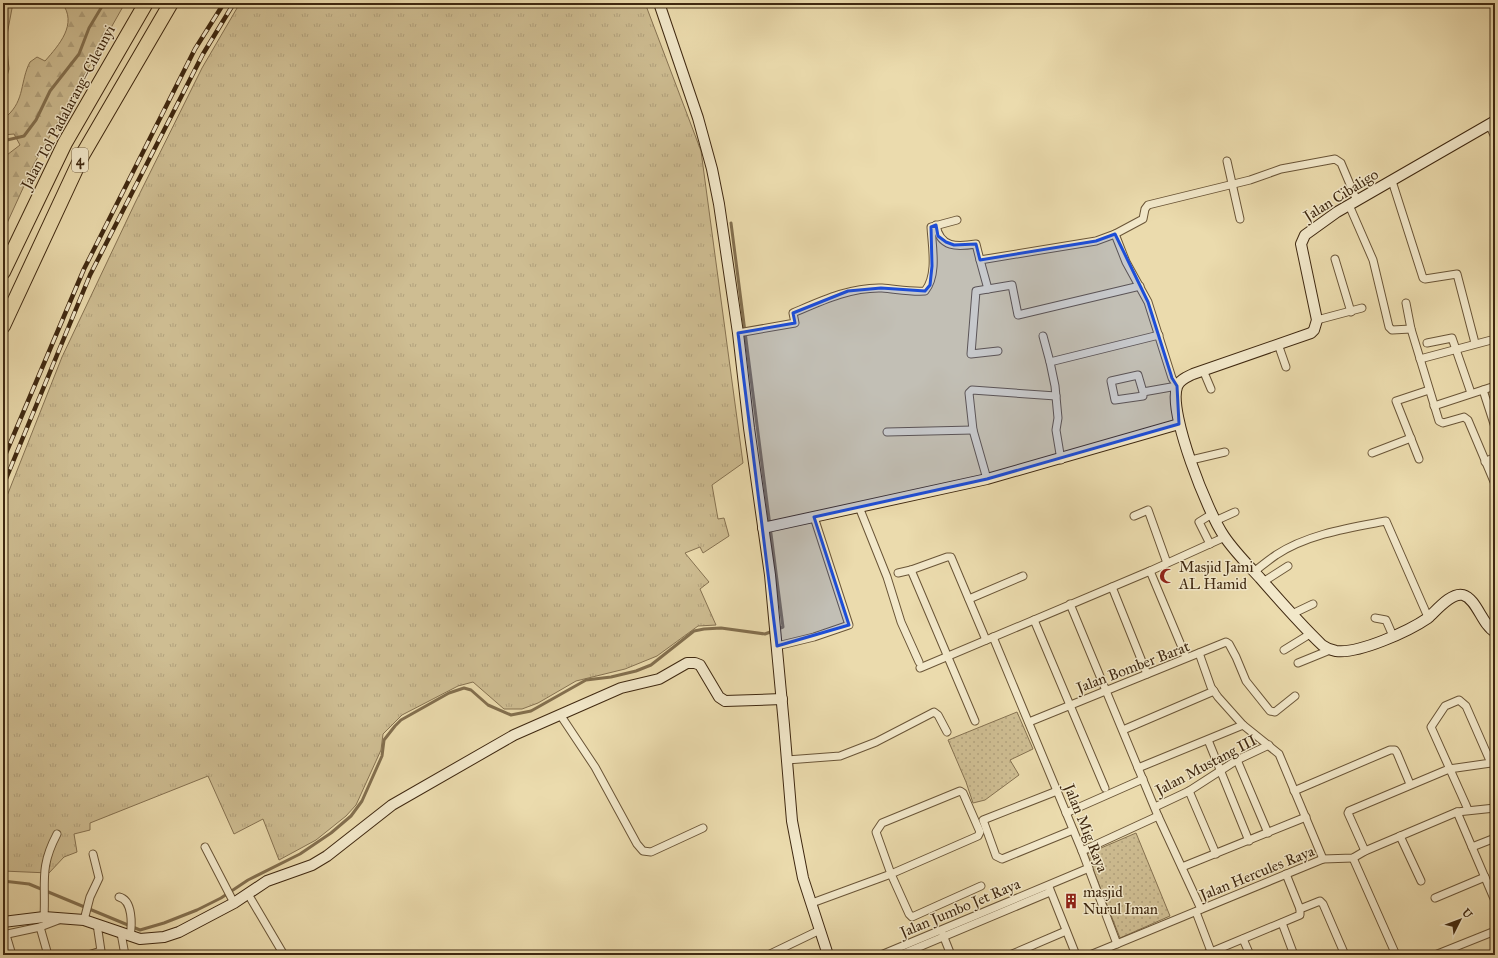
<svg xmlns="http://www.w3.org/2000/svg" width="1498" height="958" font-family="'IM FELL Great Primer',serif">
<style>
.grass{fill:url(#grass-tufts);stroke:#867251}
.forest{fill:url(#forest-firs);stroke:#867251}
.park{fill:url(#park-dots);stroke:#867251}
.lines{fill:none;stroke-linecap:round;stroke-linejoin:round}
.stream{stroke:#836f4e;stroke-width:3}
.street-casing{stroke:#6a5537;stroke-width:9}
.secondary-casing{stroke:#3f2810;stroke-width:12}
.highway-casing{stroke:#3f2810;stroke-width:16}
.street{stroke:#f2e8ca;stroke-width:7}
.secondary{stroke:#f2e8ca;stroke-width:10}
.highway{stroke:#ebdbad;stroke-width:14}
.rail-casing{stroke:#3f2810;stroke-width:4.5}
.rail{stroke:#f2e8ca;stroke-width:3;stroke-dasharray:9;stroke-linecap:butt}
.marked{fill:#1d4ed8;fill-opacity:0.2;stroke:#1d4ed8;stroke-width:3;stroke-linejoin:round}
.labels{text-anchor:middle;stroke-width:3;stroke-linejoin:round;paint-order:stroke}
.shield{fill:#f2e8ca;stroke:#756248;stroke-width:1}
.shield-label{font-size:14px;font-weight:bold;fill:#3f2810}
.street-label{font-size:15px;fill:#3f2810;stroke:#f2e8ca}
.poi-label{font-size:15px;fill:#3f2810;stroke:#f2e8ca;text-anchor:start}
</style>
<defs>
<pattern id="grass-tufts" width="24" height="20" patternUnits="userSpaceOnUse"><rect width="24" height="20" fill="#cebd92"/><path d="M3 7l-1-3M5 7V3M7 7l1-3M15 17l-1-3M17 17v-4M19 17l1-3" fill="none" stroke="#b2a27d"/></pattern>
<pattern id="forest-firs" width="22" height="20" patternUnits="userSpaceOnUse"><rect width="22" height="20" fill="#cebd92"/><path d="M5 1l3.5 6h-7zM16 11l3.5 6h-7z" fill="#b2a27d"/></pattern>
<pattern id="park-dots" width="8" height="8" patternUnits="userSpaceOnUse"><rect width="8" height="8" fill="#cebd92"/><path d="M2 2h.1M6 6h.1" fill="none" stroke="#b2a27d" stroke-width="1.8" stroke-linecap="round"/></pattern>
</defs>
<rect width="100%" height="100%" fill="#ebdbad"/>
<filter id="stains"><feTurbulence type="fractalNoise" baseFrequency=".005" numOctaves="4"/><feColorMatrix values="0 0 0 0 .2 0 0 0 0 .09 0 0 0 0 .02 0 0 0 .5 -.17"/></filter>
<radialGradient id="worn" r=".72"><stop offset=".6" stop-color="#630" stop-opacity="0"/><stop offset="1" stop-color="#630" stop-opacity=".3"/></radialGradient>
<polygon class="grass" points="240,3 645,3 701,151 743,463 712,485 718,519 724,518 729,536 703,553 700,547 685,553 709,582 700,589 716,625 698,626 657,656 625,669 576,681 538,703 522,709 504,709 473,682 458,686 402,715 383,734 381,750 356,805 346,816 316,840 279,860 263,819 234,834 208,776 90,823 90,830 74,834 77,852 64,857 49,873 3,871 3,506 62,357 135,203 202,68"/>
<g class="forest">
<polygon points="3,3 13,3 6,40 9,69 3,90"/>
<path d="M62 3H125L34 164 3 232V158L20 145 14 134 3 135V114L7 116C25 100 20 81 30 62L37 57 45 61C59 45 78 24 62 3Z"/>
</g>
<g class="park">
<polygon points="1017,712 1033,749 1010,760 1019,775 985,800 973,803 966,782 948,740"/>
<polygon points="1136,833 1170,916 1120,938 1087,854"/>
</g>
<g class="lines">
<g class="stream">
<polyline points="3,141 24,136 36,120 50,91 79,54 89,28 104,3"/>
<polyline points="3,881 29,884 140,930 164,923 197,910 221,898 248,880 300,854 331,833 351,816 362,801 382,756 384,740 395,726 401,720 449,693 464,688 471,690 488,705 511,715 531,711 586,680 611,677 636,671 651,665 694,631 704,629 721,628 765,634 783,627 731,223"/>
</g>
<g class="street-casing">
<g id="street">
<polyline points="1489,124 1495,137"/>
<polyline points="1227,161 1240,219"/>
<polyline points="1392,181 1423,278 1425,279 1457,274 1475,343"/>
<polyline points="1349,205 1373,260 1389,327 1392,330 1411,329"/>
<path d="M936 225C940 248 957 247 976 244L980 260"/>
<polyline points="1115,234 1126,262 1148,302 1172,378 1177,386"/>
<polyline points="1335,259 1351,312"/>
<polyline points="1140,286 1018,315 1012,285 988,289 980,260 1096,241 1115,234 1143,219 1145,209 1148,205 1250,180 1281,169 1335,159 1341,163 1357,201"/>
<polyline points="988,289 976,291 971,354 998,351"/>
<polyline points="1406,303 1411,329 1439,421 1443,423 1464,417 1468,420 1495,484"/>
<polyline points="1317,320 1362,308"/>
<path d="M738 333 795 323 793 313C821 301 850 287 882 288 896 289 910 292 925 291 938 275 932 246 931 227L957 220"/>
<polyline points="1043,336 1050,362 1055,386 1058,418 1056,430 1061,460"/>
<polyline points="1427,343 1452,338 1471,393"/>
<polyline points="1278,344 1286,367"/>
<polyline points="1420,359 1495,339"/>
<polyline points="1050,362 1159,335"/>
<polyline points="1203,370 1211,389"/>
<polyline points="1483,390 1495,427"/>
<polyline points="1143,392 1143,396 1115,400 1111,381 1138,375 1143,392 1177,386"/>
<polyline points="1434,406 1495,386"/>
<polyline points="887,432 973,430"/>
<polyline points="1372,453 1411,438"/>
<polyline points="1419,459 1396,401 1429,390"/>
<polyline points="1191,460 1225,452"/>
<polyline points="1485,462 1495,457"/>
<polyline points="987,479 973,430 969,393 972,390 1056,396"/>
<polyline points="859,507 887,577 901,622 919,662"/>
<polyline points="1134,516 1148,510 1167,563"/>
<polyline points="1215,521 1235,512"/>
<polyline points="1210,544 1199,522 1212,514"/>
<polyline points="911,570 975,721"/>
<polyline points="1150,571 1186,657"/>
<path d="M1254 572C1261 566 1269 560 1276 555 1308 534 1349 528 1386 521L1428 617"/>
<polyline points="898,573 911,570 947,557 951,557 986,640"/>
<polyline points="1263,582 1288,566"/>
<polyline points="1112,587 1147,674"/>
<polyline points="969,599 1023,576"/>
<polyline points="1070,604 1158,816 1201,909"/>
<polyline points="1292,614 1313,604"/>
<polyline points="1375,618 1386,620 1393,636"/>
<polyline points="1034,620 1105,788"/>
<polyline points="993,637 1082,851 1117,944"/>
<polyline points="777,646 814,637 849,625 814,517"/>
<polyline points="1284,650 1310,634"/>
<polyline points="1199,653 1211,687 1218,697 1243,725 1279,754 1323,859"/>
<polyline points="1298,663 1330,650"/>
<polyline points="920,668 1150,571 1225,537"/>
<polyline points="561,716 595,767 637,844 643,851 651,852 703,828"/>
<polyline points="1029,722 1226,642 1229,644 1236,657 1246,681 1270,711 1275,712 1295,696"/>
<polyline points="1123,730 1214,691"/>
<polyline points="1208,740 1249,841"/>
<polyline points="787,760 840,756 876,742 934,712 938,715 947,732"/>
<polyline points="1237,760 1268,833"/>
<polyline points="1138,768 1243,725"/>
<polyline points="1057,791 983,820 996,856 1002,859 1073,830"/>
<polyline points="1189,791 1216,854"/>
<polyline points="1294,791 1390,750 1395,750 1397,753 1410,784"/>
<polyline points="1155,807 1189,791 1237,760 1269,745"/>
<polyline points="1457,812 1495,901"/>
<polyline points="1066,813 1143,779"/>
<polyline points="1400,836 1421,881"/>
<polyline points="205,847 234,903"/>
<polyline points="1472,847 1495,838"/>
<polyline points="1082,851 1158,816"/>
<polyline points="1365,851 1348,813 1349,811 1449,769 1491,763 1466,706 1459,700 1445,706 1431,727 1466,805 1468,810"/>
<polyline points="1353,858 1396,955"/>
<polyline points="1182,867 1306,817"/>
<polyline points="1286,874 1300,909"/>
<polyline points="1049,887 1076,955"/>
<polyline points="248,894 284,955"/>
<path d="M119 897C133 900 132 925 130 936"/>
<polyline points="1435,898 1485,877"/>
<polyline points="812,903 891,874 978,836 980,832 963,793 960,791 882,823 876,832 891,874 909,914 912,917 981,886"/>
<polyline points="1196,912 1212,954"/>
<path d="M44 917C46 882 39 868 57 834"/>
<polyline points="84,920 90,897 99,878 93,854"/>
<polyline points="1282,923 1294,955"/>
<polyline points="40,927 48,955"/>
<polyline points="121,933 125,955"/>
<polyline points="3,935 40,927 61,919"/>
<polyline points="6,935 12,955"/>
<polyline points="943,935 951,955"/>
<polyline points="1243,939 1250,955"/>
<polyline points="88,955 101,951 97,924"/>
<polyline points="768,955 820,930"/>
<polyline points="881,955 1089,868"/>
<polyline points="900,955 1050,892"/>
<polyline points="1010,955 1066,931"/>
<polyline points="1090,955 1323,859 1353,858 1365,851 1457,812 1495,808"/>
<polyline points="1204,955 1300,915 1300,909 1320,901 1323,904 1345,955"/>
<polyline points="1435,955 1495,931"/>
</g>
</g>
<g class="secondary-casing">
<g id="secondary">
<polyline points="659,3 698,118 712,169 719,204 738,333 749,428 770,575 784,725 792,821 803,878 828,955"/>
<path d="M1495 121 1337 212 1305 235 1301 244 1317 320 1314 330 1311 333 1193 374C1187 377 1179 380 1177 387 1168 413 1208 513 1224 536 1234 551 1248 565 1260 578 1280 601 1300 624 1322 645 1326 648 1331 650 1336 651 1359 654 1409 631 1428 618 1436 611 1451 592 1463 595 1477 599 1482 625 1495 632"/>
<polyline points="763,528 987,479 1179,424"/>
<polyline points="3,922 44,917 84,920 140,939 164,937 179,932 234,903 267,881 312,865 327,856 392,805 514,735 621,688 659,679 687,663 695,663 700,665 719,697 725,701 782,699"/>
</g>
</g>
<g class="highway-casing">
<g id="highway">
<polyline points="3,272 65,143 146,3"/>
<polyline points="3,326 83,154 171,3"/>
</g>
</g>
<use href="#street" class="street"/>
<use href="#secondary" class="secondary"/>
<use href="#highway" class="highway"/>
<g class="rail-casing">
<g id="rail">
<polyline points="3,460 84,269 195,49 224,3"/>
<polyline points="3,486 90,275 203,54 234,3"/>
</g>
</g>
<use href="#rail" class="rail"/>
</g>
<path class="marked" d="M936 225 938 236 946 242 954 245 976 244 980 260 1096 241 1115 234 1148 302 1172 378 1177 386 1179 424 987 479 814 517 849 625 777 646 738 333 795 323 793 313 848 291 881 288 925 291 930 285 932 266 931 227Z"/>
<defs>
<g id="mosque-bare" transform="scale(1.2)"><path d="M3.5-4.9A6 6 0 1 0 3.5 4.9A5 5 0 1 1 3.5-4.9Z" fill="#8f2418" stroke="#f2e8ca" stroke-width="2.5" paint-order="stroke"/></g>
<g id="building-bare" transform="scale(1.2)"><path d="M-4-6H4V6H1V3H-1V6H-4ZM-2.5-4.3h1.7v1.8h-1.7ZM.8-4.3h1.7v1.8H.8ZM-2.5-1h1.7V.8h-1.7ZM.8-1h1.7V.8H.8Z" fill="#8f2418" stroke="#f2e8ca" stroke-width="2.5" paint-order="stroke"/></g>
</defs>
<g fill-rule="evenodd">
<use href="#mosque-bare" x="1167" y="576"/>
<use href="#building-bare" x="1071" y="901"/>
</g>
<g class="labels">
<rect class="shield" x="72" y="148" width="16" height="24" rx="3"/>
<g class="shield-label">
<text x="80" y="165">4</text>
</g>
<g class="street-label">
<text transform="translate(68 107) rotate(-62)" y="5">Jalan Tol Padalarang–Cileunyi</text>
<text transform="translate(1341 195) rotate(-32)" y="5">Jalan Cibaligo</text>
<text transform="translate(1133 667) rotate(-21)" y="5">Jalan Bomber Barat</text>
<text transform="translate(1206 765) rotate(-28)" y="5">Jalan Mustang III</text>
<text transform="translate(1086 828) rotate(68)" y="5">Jalan Mig Raya</text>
<text transform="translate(1257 873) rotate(-22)" y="5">Jalan Hercules Raya</text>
<text transform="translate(960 908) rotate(-23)" y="5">Jalan Jumbo Jet Raya</text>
</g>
<g class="poi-label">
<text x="1179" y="572">Masjid Jami<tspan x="1179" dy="17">AL Hamid</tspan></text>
<text x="1083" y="897">masjid<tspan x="1083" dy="17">Nurul Iman</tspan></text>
</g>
</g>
<rect width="1498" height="958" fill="none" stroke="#ebdbad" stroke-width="16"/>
<rect x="4" y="4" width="1490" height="950" fill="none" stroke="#3f2810" stroke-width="2"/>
<rect x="8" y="8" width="1482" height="942" fill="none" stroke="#3f2810"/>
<g transform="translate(1460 920) rotate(48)" stroke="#f2e8ca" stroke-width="3" paint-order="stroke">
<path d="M0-3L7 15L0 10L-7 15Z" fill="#3f2810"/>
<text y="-6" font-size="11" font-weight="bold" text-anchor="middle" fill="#3f2810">U</text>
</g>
<rect width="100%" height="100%" filter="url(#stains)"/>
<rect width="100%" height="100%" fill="url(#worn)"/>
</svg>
